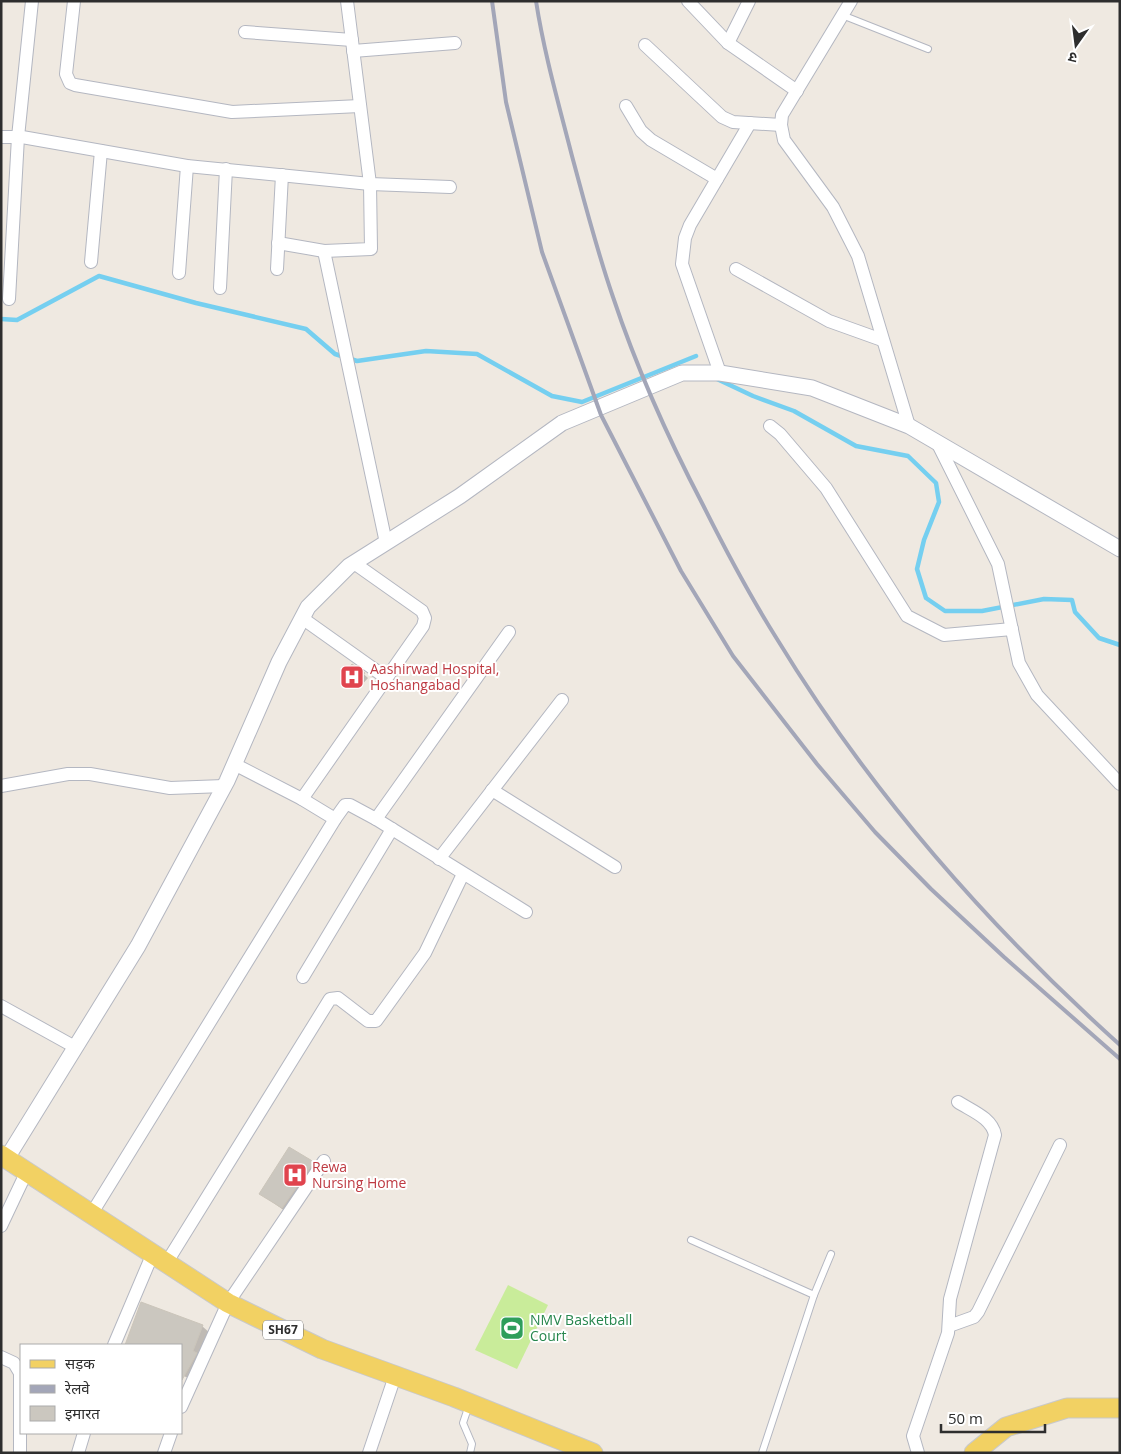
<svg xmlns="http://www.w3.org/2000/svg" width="1121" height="1454" font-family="'Open Sans','Noto Sans Devanagari',sans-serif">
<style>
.pitch{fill:#c9ec9a}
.shadow{fill:#0003}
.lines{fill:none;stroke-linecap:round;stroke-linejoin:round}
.stream{stroke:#75cff0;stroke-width:4.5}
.building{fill:#cbc7bf;stroke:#cbc5ba}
.service-casing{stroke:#b4b7c1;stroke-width:8}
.minor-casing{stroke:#b4b7c1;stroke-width:14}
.tertiary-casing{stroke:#b4b7c1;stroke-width:17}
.primary-casing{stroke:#c9c9c9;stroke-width:21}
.service{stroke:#fff;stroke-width:6}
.minor{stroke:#fff;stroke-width:12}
.tertiary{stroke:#fff;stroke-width:15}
.primary{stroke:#f2d163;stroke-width:19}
.rail{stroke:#a3a6b8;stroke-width:4}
.labels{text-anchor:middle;stroke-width:4;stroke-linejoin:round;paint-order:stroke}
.shield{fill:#fff;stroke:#6d6d6d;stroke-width:1}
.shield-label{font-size:12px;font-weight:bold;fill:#2e2e2e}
.health-label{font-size:14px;fill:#be3a42;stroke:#fff;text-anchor:start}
.leisure-label{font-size:14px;fill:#27864d;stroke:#fff;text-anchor:start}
</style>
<rect width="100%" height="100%" fill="#efe9e1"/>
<polygon class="pitch" points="508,1285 548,1305 517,1369 475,1350"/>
<g class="shadow">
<polygon points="353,665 368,678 358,689 347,680"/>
<polygon points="313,1163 319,1169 289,1214 261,1194"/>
<polygon points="142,1303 202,1326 211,1334 196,1381 181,1375 181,1345 126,1345"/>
</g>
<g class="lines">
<g class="stream">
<polyline points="1,319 17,320 99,276 196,303 306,329 335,354 357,361 426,351 477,354 552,396 582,402 696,356"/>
<polyline points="717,379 753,396 794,411 856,446 908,456 936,483 939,502 924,540 917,569 926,598 945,611 982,611 1044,599 1072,600 1075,612 1099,638 1120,645"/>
</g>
</g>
<g class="building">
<polygon points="352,664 365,673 354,687 342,676"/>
<polygon points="289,1147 314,1162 282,1208 259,1194"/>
<polygon points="141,1302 203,1325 193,1351 197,1353 182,1380 181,1345 125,1345"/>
</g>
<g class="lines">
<g class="service-casing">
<g id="service">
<polyline points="842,15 928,49"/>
<polyline points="691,1240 814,1295"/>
<polyline points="469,1405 463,1423 472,1444 470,1453"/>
<polyline points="762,1453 814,1295 831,1254"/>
</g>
</g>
<g class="minor-casing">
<g id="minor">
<polyline points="74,1 66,74 70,83 75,85 232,112 360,106"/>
<polyline points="688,1 728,43 797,91"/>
<polyline points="851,1 782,115 781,125 784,140 833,207 858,256 909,426"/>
<polyline points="245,32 352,40"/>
<polyline points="728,43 749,1"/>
<polyline points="645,45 722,117 733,122 781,125"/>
<polyline points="353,51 455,43"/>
<polyline points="626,106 641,131 651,140 717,179"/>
<polyline points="1,137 22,137 187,166 370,184 450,187"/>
<polyline points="278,243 324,251 371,249 370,184 347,1"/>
<polyline points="324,251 386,543"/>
<polyline points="91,262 101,151"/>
<polyline points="277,269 282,175"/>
<polyline points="736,269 829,321 882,340"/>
<polyline points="179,273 187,166"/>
<polyline points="220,288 226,169"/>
<polyline points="9,299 18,137 32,1"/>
<polyline points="720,373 682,264 685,238 690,225 750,123"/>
<polyline points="770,426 780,434 826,488 907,616 944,635 1012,629"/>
<polyline points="938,444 998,564 1019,663 1037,695 1120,784"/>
<polyline points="302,618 385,677"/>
<polyline points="234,764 302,799 423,626 425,618 422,611 354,563"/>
<polyline points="1,786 68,774 90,774 170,788 224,786"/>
<polyline points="492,790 615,867"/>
<polyline points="302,799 335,819"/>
<polyline points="376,819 509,632"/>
<polyline points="439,859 562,700"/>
<polyline points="303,977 392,829"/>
<polyline points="1,1006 75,1047"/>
<polyline points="92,1213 335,819 345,805 350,805 376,819 526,912"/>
<polyline points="1,1226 27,1171"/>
<polyline points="167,1262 330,999 338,998 368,1021 376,1021 425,953 463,874"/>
<polyline points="949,1326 974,1317 978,1312 1060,1145"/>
<polyline points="114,1345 153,1253"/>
<polyline points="1,1357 14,1363 20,1373 20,1453"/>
<polyline points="181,1407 228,1303 324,1161"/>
<polyline points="78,1453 84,1433"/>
<polyline points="164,1453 171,1433"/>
<polyline points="369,1453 395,1376"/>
<path d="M918 1453 913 1436 948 1333 950 1299 995 1135C992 1118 972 1111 958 1102"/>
</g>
</g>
<g class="tertiary-casing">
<polyline id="tertiary" points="7,1158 138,946 227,781 279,662 308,607 349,566 460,496 562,423 682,373 720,373 812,388 909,426 1120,549"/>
</g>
<g class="primary-casing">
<g id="primary">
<polyline points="1,1155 228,1303 322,1349 454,1397 593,1453"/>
<polyline points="974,1453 1006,1427 1067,1408 1120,1408"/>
</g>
</g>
<use href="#service" class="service"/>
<use href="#minor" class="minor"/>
<use href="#tertiary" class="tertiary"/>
<use href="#primary" class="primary"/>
<g class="rail">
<polyline points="492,1 506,102 542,252 601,415 681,571 733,656 817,764 875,832 931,889 1004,957 1120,1059"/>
<path d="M536 1C544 53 559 105 572 156 585 204 597 251 613 297 637 369 668 438 703 505 726 551 750 596 777 639 869 790 989 927 1120 1045"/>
</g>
</g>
<defs>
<g id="hospital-square" transform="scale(1.25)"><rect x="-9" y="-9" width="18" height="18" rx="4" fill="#e0444e" stroke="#fff"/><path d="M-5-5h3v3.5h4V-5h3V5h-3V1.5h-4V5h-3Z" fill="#fff"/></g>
<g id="stadium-square" transform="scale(1.25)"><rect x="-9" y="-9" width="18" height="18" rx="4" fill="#2e9e5b" stroke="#fff"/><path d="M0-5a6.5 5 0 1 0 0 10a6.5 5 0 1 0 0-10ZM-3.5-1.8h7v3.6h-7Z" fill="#fff"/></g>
</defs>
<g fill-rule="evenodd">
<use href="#hospital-square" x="352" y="677"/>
<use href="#hospital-square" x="295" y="1175"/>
<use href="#stadium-square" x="512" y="1328"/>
</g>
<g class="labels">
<rect class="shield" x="263" y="1320.5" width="40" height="19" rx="4"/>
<g class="shield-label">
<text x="283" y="1334">SH67</text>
</g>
<g class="health-label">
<text x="370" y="674">Aashirwad Hospital,<tspan x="370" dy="16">Hoshangabad</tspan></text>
<text x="312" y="1172">Rewa<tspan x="312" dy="16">Nursing Home</tspan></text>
</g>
<g class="leisure-label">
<text x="530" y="1325">NMV Basketball<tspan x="530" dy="16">Court</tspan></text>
</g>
</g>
<rect width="1121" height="1454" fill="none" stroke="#2e2e2e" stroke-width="5"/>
<rect x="20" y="1344" width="162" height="90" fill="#ffffff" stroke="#ababab"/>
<rect x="30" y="1360" width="25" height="8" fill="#f2d163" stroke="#ababab"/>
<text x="65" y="1369" font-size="15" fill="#2e2e2e">सड़क</text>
<rect x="30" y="1385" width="25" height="8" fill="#a3a6b8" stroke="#ababab"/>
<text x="65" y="1394" font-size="15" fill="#2e2e2e">रेलवे</text>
<rect x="30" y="1406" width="25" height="15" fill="#cbc7bf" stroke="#ababab"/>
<text x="65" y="1419" font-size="15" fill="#2e2e2e">इमारत</text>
<g transform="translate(1076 45) rotate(194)" stroke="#ffffff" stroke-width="4" paint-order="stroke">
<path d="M0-4L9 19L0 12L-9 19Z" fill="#2e2e2e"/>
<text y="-8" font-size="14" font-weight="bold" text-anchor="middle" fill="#2e2e2e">उ</text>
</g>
<path d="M941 1424v8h104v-8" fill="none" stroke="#2e2e2e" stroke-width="2.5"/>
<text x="948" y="1424" font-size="15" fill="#2e2e2e" stroke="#ffffff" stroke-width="4" paint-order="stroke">50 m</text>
</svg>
